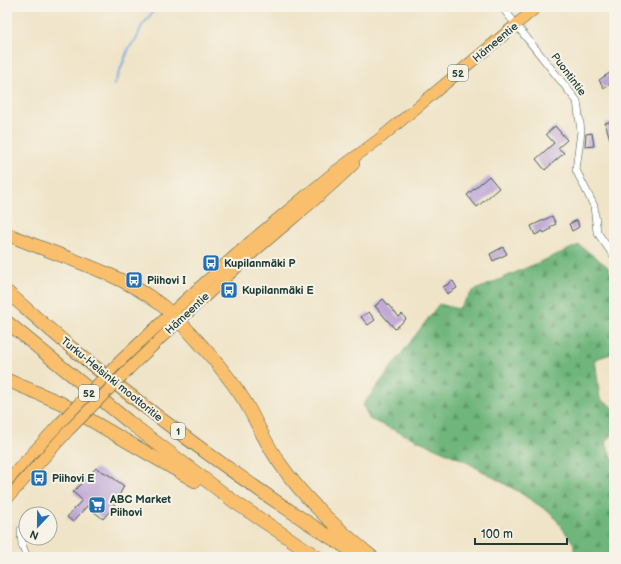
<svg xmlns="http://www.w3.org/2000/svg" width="621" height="564" font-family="'Balsamiq Sans',sans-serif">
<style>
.forest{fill:url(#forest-firs);stroke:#487a58}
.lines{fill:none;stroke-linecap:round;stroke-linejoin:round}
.stream{stroke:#70ace1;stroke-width:2}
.building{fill:#baa0d4}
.minor-casing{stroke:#3e564a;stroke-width:8}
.primary-casing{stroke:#3e564a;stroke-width:12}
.motorway-casing{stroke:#3e564a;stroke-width:14}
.minor{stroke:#fff;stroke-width:7}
.primary{stroke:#f9bf6d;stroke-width:11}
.motorway{stroke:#f9bf6d;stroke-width:13}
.primary-bridge-casing{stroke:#3e564a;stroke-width:12;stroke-linecap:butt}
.primary-bridge{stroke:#f9bf6d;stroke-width:11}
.labels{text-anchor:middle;stroke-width:4;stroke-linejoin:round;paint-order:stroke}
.shield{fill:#f7f3e8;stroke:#60746a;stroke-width:1}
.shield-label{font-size:10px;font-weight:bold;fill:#1f3d34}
.street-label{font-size:11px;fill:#1f3d34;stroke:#f7f3e8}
.poi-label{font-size:11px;font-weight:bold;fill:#1f3d34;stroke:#f7f3e8;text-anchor:start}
</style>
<defs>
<pattern id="forest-firs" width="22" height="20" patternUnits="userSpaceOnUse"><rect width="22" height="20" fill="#70b67b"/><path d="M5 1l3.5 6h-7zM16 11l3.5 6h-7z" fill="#5b9566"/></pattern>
</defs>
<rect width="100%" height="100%" fill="#f7f3e8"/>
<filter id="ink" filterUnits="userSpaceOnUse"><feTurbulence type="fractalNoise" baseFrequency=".025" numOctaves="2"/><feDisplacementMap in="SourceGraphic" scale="8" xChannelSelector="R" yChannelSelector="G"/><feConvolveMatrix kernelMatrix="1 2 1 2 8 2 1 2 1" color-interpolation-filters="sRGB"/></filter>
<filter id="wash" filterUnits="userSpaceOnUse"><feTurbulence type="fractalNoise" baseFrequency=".012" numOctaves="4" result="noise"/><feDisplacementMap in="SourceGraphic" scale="16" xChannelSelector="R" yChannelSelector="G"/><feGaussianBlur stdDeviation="0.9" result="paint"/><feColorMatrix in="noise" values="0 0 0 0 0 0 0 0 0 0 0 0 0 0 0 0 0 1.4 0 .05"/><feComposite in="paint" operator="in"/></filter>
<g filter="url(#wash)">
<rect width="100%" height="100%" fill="#f0e4c8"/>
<polygon class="forest" points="579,245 607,266 614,279 614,353 595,359 600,399 614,408 614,434 605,442 614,461 614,557 574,557 574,544 552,514 519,492 463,460 369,419 363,405 439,304 458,309 473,291"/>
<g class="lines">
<polyline class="stream" points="114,85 129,48 137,38 141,27 153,12 154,7"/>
</g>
<g id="blocks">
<g class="building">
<polygon points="614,70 614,81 604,88 599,80"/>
<polygon points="614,121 614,138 610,139 605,123"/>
<polygon points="555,126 567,140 558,148 564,153 545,170 536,159 554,143 546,134"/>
<polygon points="592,133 594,146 585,147 586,134"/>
<polygon points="489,176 499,188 477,207 467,195"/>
<polygon points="552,216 556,224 550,227 551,229 544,233 543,231 535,235 531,226"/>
<polygon points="577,220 579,227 572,231 569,224"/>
<polygon points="503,247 507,254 493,261 490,254"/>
<polygon points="453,281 457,288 447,294 443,287"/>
<polygon points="383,299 399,317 402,314 406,319 395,329 375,306"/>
<polygon points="369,312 375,320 368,325 361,317"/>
<polygon points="96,468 109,475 124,486 113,507 103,519 87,506 73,522 67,517 82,500 73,492"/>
</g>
</g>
</g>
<g filter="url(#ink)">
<use href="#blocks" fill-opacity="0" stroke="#3e564a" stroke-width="1"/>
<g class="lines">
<g class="minor-casing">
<g id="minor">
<polyline points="502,7 577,101 581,131 576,170 594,206 597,232 614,256"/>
<polyline points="21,530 22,545 27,557"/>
</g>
</g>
<g class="primary-casing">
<g id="primary">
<polyline points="120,361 183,302 251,241 333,173 378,140 537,7"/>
<path d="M129 369C171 328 213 289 256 250 289 221 323 195 354 164"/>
<polyline points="7,481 59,424"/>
<polyline points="7,499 69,430"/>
</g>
</g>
<g class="motorway-casing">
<g id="motorway">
<path d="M7 234C59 257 115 270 160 304 173 314 184 326 195 338 214 359 232 380 247 405 258 425 267 446 281 465 306 501 338 529 372 557"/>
<path d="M7 292C29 311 51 331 73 349 164 425 261 494 361 557"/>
<polyline points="7,322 129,422 236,503 317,557"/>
<polyline points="7,380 61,403 195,481"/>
</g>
</g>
<use href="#minor" class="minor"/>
<use href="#primary" class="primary"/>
<use href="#motorway" class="motorway"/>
<g class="primary-bridge-casing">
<g id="primary-bridge">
<polyline points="59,424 120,361"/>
<polyline points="69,430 129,369"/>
</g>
</g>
<use href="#primary-bridge" class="primary-bridge"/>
</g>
</g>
<defs>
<g id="bus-square" transform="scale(0.9)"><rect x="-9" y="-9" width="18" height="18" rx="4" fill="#1f6fb2" stroke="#f7f3e8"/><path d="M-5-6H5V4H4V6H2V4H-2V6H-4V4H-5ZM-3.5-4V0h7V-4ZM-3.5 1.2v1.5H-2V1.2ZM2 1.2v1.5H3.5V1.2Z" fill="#fff"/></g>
<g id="supermarket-square" transform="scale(0.9)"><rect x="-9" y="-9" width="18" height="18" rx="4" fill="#1f6fb2" stroke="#f7f3e8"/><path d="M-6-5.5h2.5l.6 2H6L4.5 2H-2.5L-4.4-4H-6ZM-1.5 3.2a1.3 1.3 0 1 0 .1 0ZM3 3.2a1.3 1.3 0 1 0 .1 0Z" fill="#fff"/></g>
</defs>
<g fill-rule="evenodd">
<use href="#bus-square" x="211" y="263"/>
<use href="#bus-square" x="134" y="280"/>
<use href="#bus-square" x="229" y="290"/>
<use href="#bus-square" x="39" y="478"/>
<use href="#supermarket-square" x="97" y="505"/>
</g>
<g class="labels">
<g class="shield">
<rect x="448" y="65" width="20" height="16" rx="3"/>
<rect x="79" y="385" width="20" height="16" rx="3"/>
<rect x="171" y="423" width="14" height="16" rx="3"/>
</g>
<g class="shield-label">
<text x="458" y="77">52</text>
<text x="89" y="397">52</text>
<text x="178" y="435">1</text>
</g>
<g class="street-label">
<text transform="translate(495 42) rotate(-40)" y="4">Hämeentie</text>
<text transform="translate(569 74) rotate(53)" y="4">Puontintie</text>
<text transform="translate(187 313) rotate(-43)" y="4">Hämeentie</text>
<text transform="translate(112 379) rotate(39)" y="4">Turku-Helsinki moottoritie</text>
</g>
<g class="poi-label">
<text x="224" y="267">Kupilanmäki P</text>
<text x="147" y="284">Piihovi I</text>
<text x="242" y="294">Kupilanmäki E</text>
<text x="52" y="482">Piihovi E</text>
<text x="110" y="503">ABC Market<tspan x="110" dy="13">Piihovi</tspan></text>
</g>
</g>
<rect width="621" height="564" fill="none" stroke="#f7f3e8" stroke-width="24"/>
<g transform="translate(38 526) rotate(202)"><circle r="19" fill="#f7f3e8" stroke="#a1aaa0"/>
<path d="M0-3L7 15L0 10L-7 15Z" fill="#1f6fb2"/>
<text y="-6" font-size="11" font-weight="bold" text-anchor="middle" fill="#1f3d34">N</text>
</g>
<path d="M475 538v6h92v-6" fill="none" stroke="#1f3d34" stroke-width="2"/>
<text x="481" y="538" font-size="12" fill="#1f3d34" stroke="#f7f3e8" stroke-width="3" paint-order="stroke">100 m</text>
</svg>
